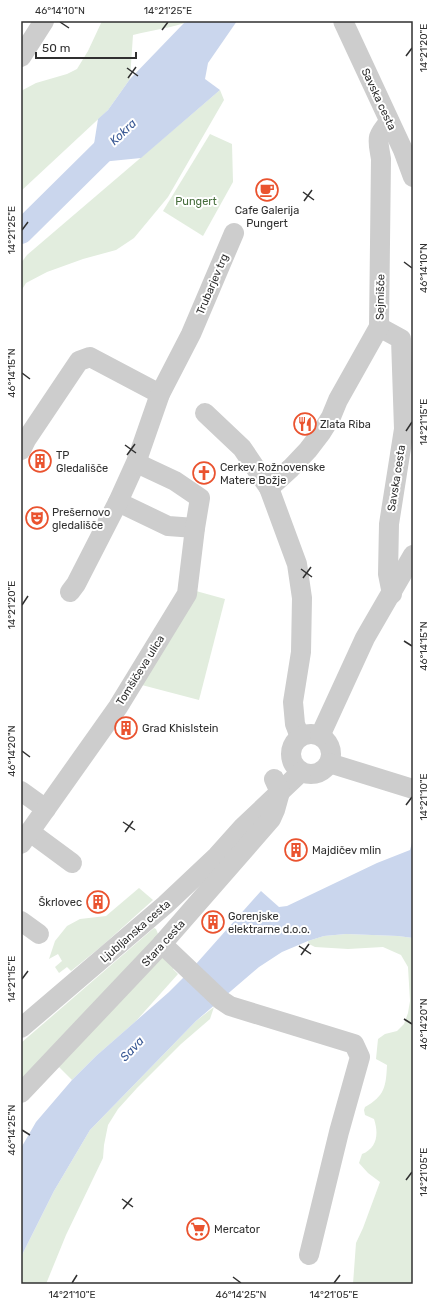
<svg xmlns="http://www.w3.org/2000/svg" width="434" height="1305" font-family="Rubik,sans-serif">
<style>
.green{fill:#e2edde}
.water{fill:#cad6ed}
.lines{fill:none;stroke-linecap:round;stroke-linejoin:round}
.river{stroke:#cad6ed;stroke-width:24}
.minor{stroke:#cdcdcd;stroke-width:20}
.ticks{fill:none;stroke:#303030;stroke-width:1.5}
.labels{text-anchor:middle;stroke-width:4;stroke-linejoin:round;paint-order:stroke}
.street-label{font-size:11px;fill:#303030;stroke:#fff}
.park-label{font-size:11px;fill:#466d3c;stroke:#fff}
.poi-label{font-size:11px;fill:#303030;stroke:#fff;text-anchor:start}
.water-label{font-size:12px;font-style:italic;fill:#3b5a95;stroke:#fff}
.neatline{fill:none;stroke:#303030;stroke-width:1.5}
.ticks-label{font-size:10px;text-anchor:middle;fill:#303030}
</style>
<rect width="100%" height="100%" fill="#fff"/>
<g class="green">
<path d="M102 21H190C172 28 152 30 133 35L130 79 108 110 21 191V91L36 83 67 74 77 69 88 51Z"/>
<polygon points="220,90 224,100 168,197 134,238 116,250 83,259 47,272 26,283 21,291 21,263 27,255"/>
<polygon points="210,134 232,144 233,182 203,236 163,211"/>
<polygon points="196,591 225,599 199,700 138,684"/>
<polygon points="139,888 153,900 103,945 71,971 67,967 59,973 55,967 62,961 58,954 49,959 55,941 67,926 80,919 106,916"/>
<polygon points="154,928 156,929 160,939 21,1086 21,1043"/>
<path d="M346 934 398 936 413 938V1284H353L356 1243 363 1228 380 1182 368 1173 359 1163 362 1154C377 1148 379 1134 374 1119L365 1115 364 1110 365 1107C385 1096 386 1086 387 1065L376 1059 378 1039 385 1034 397 1031 404 1024 408 1013 410 1001 408 967 401 955 383 947 348 949 315 947 309 944 308 941 324 936Z"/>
<polygon points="162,954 178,964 173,969 178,974 136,1021 96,1056 72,1080 56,1064"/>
<polygon points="214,1007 210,1019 181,1044 137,1088 118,1109 108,1125 104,1145 103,1158 66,1235 46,1284 21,1284 21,1257 54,1191 90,1130 196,1021"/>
</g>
<g class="water">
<polygon points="190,21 237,21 208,63 205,79 220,90 141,158 91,163 98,119 108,110 130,79 184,23"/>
<polygon points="413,839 413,938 398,936 346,934 324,936 308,941 282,952 259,967 196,1021 90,1130 54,1191 21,1257 21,1148 36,1122 72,1080 96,1056 169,992 188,973 261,891 279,907 287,906 377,863 410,850"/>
</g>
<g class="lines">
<polyline class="river" points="21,232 113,141"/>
<g class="minor">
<polyline points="343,21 403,150 413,177"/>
<polyline points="21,57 44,21"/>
<polyline points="379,327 401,339 404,429 389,524 388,574 392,594"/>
<polyline points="205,413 242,448 269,488 297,564 302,598 301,652 293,702 295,724 300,737"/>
<polyline points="21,450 26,440 79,361 90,357 160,394"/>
<path d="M269 488 291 468 308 450 321 433 331 417 338 400 379 327 381 159C378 139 375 138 389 122"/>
<polyline points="118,502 168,526 195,528"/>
<polyline points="70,592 76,584 118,502 137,460 160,394 191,334 234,233"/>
<circle cx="311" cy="754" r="20"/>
<polyline points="320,736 365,638 413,555"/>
<polyline points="329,763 413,789"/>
<polyline points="21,791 46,809"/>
<polyline points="30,832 72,863"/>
<polyline points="21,844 118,707 187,594 195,528 200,498 175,481 143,466 137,460"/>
<polyline points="21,921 39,934"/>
<polyline points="162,944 221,1000 230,1006 354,1044 360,1057 339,1132 309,1255"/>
<polyline points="21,1028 165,905 217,856 243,827 301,772"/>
<polyline points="21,1093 162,944 271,819 275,810 280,792 274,779"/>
</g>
</g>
<path class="ticks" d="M60 22 69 28M162 30 168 22M406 56 412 48M127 68 138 76M128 78 136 67M303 192 314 200M304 201 312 190M22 230 28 222M404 262 412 268M22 373 30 379M406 431 412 422M125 445 136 453M127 455 135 444M301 569 312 577M303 578 311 567M22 605 28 596M404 641 412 646M22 751 30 757M406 805 412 797M123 822 135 830M125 832 133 821M299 946 311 954M301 955 309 944M22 979 28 971M404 1019 412 1024M22 1130 30 1135M406 1180 412 1172M122 1199 133 1207M123 1209 132 1198M233 1277 241 1283M72 1283 77 1275M334 1283 340 1275"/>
<defs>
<g id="cafe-ring" transform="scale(1.15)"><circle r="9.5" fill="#fff" stroke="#ea532f" stroke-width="1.5"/><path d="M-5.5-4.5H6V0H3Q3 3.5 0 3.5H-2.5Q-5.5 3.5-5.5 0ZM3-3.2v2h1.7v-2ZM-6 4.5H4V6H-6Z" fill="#ea532f"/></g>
<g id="restaurant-ring" transform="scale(1.15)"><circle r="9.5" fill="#fff" stroke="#ea532f" stroke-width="1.5"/><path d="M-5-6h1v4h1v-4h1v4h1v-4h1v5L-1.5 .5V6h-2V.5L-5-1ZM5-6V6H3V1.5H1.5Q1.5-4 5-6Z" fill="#ea532f"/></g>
<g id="building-ring" transform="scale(1.15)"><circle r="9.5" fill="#fff" stroke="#ea532f" stroke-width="1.5"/><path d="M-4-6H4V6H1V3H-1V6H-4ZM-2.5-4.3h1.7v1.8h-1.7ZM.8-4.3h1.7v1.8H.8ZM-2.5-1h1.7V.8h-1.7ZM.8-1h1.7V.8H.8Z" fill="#ea532f"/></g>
<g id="church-ring" transform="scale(1.15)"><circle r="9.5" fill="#fff" stroke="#ea532f" stroke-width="1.5"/><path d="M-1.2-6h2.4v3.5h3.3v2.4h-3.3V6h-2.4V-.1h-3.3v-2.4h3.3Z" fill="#ea532f"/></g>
<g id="theatre-ring" transform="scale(1.15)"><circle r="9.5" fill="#fff" stroke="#ea532f" stroke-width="1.5"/><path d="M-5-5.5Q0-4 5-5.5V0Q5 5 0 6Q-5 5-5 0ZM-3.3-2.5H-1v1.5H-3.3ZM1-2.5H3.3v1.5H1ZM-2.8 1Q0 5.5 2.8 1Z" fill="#ea532f"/></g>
<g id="supermarket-ring" transform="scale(1.15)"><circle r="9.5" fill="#fff" stroke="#ea532f" stroke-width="1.5"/><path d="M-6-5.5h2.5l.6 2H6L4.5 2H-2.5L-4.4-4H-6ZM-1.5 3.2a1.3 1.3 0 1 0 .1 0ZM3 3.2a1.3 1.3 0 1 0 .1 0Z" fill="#ea532f"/></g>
</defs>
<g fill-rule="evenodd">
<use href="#cafe-ring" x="267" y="190"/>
<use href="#restaurant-ring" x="305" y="424"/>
<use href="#building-ring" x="40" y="461"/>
<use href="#church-ring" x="204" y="473"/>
<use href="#theatre-ring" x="37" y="518"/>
<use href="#building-ring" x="126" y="728"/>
<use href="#building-ring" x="296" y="850"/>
<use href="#building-ring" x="98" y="902"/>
<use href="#building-ring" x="213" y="922"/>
<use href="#supermarket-ring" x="198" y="1229"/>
</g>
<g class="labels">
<g class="street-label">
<text transform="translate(379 99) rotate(65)" y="4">Savska cesta</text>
<text transform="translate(212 284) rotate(-67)" y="4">Trubarjev trg</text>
<text transform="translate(380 297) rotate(-89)" y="4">Sejmišče</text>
<text transform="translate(396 478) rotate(-81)" y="4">Savska cesta</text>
<text transform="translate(140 670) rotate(-58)" y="4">Tomšičeva ulica</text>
<text transform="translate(135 931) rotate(-41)" y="4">Ljubljanska cesta</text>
<text transform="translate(163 943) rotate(-48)" y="4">Stara cesta</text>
</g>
<g class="park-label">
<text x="196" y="205">Pungert</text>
</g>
<g class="poi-label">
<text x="267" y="214" text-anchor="middle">Cafe Galerija<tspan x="267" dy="13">Pungert</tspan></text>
<text x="320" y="428">Zlata Riba</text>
<text x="56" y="459">TP<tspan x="56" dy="13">Gledališče</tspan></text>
<text x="220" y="471">Cerkev Rožnovenske<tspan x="220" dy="13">Matere Božje</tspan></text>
<text x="52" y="516">Prešernovo<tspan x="52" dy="13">gledališče</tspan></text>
<text x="142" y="732">Grad Khislstein</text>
<text x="312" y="854">Majdičev mlin</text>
<text x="82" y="906" text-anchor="end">Škrlovec</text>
<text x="228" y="920">Gorenjske<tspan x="228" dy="13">elektrarne d.o.o.</tspan></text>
<text x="214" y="1233">Mercator</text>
</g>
<g class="water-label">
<text transform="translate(123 132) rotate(-44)" y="4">Kokra</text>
<text transform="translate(132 1049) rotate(-47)" y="4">Sava</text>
</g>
</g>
<rect width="434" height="1305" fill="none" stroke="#ffffff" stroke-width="44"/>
<path d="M36 52v6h100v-6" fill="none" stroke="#303030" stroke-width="2"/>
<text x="42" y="52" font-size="12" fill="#303030" stroke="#ffffff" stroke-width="3" paint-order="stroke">50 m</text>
<rect x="22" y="22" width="390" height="1261" class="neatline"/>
<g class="ticks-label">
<text x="60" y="14">46°14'10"N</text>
<text x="168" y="14">14°21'25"E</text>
<text transform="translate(423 48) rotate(-90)" y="4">14°21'20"E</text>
<text transform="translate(11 230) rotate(-90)" y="4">14°21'25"E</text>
<text transform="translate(423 268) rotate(-90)" y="4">46°14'10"N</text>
<text transform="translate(11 373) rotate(-90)" y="4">46°14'15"N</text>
<text transform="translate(423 422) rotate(-90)" y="4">14°21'15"E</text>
<text transform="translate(11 605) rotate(-90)" y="4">14°21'20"E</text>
<text transform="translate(423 646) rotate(-90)" y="4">46°14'15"N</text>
<text transform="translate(11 751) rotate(-90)" y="4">46°14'20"N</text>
<text transform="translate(423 797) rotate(-90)" y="4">14°21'10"E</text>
<text transform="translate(11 979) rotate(-90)" y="4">14°21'15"E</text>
<text transform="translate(423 1024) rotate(-90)" y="4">46°14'20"N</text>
<text transform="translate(11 1130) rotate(-90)" y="4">46°14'25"N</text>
<text transform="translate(423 1172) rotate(-90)" y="4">14°21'05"E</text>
<text x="72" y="1298">14°21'10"E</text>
<text x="241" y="1298">46°14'25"N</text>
<text x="334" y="1298">14°21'05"E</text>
</g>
</svg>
